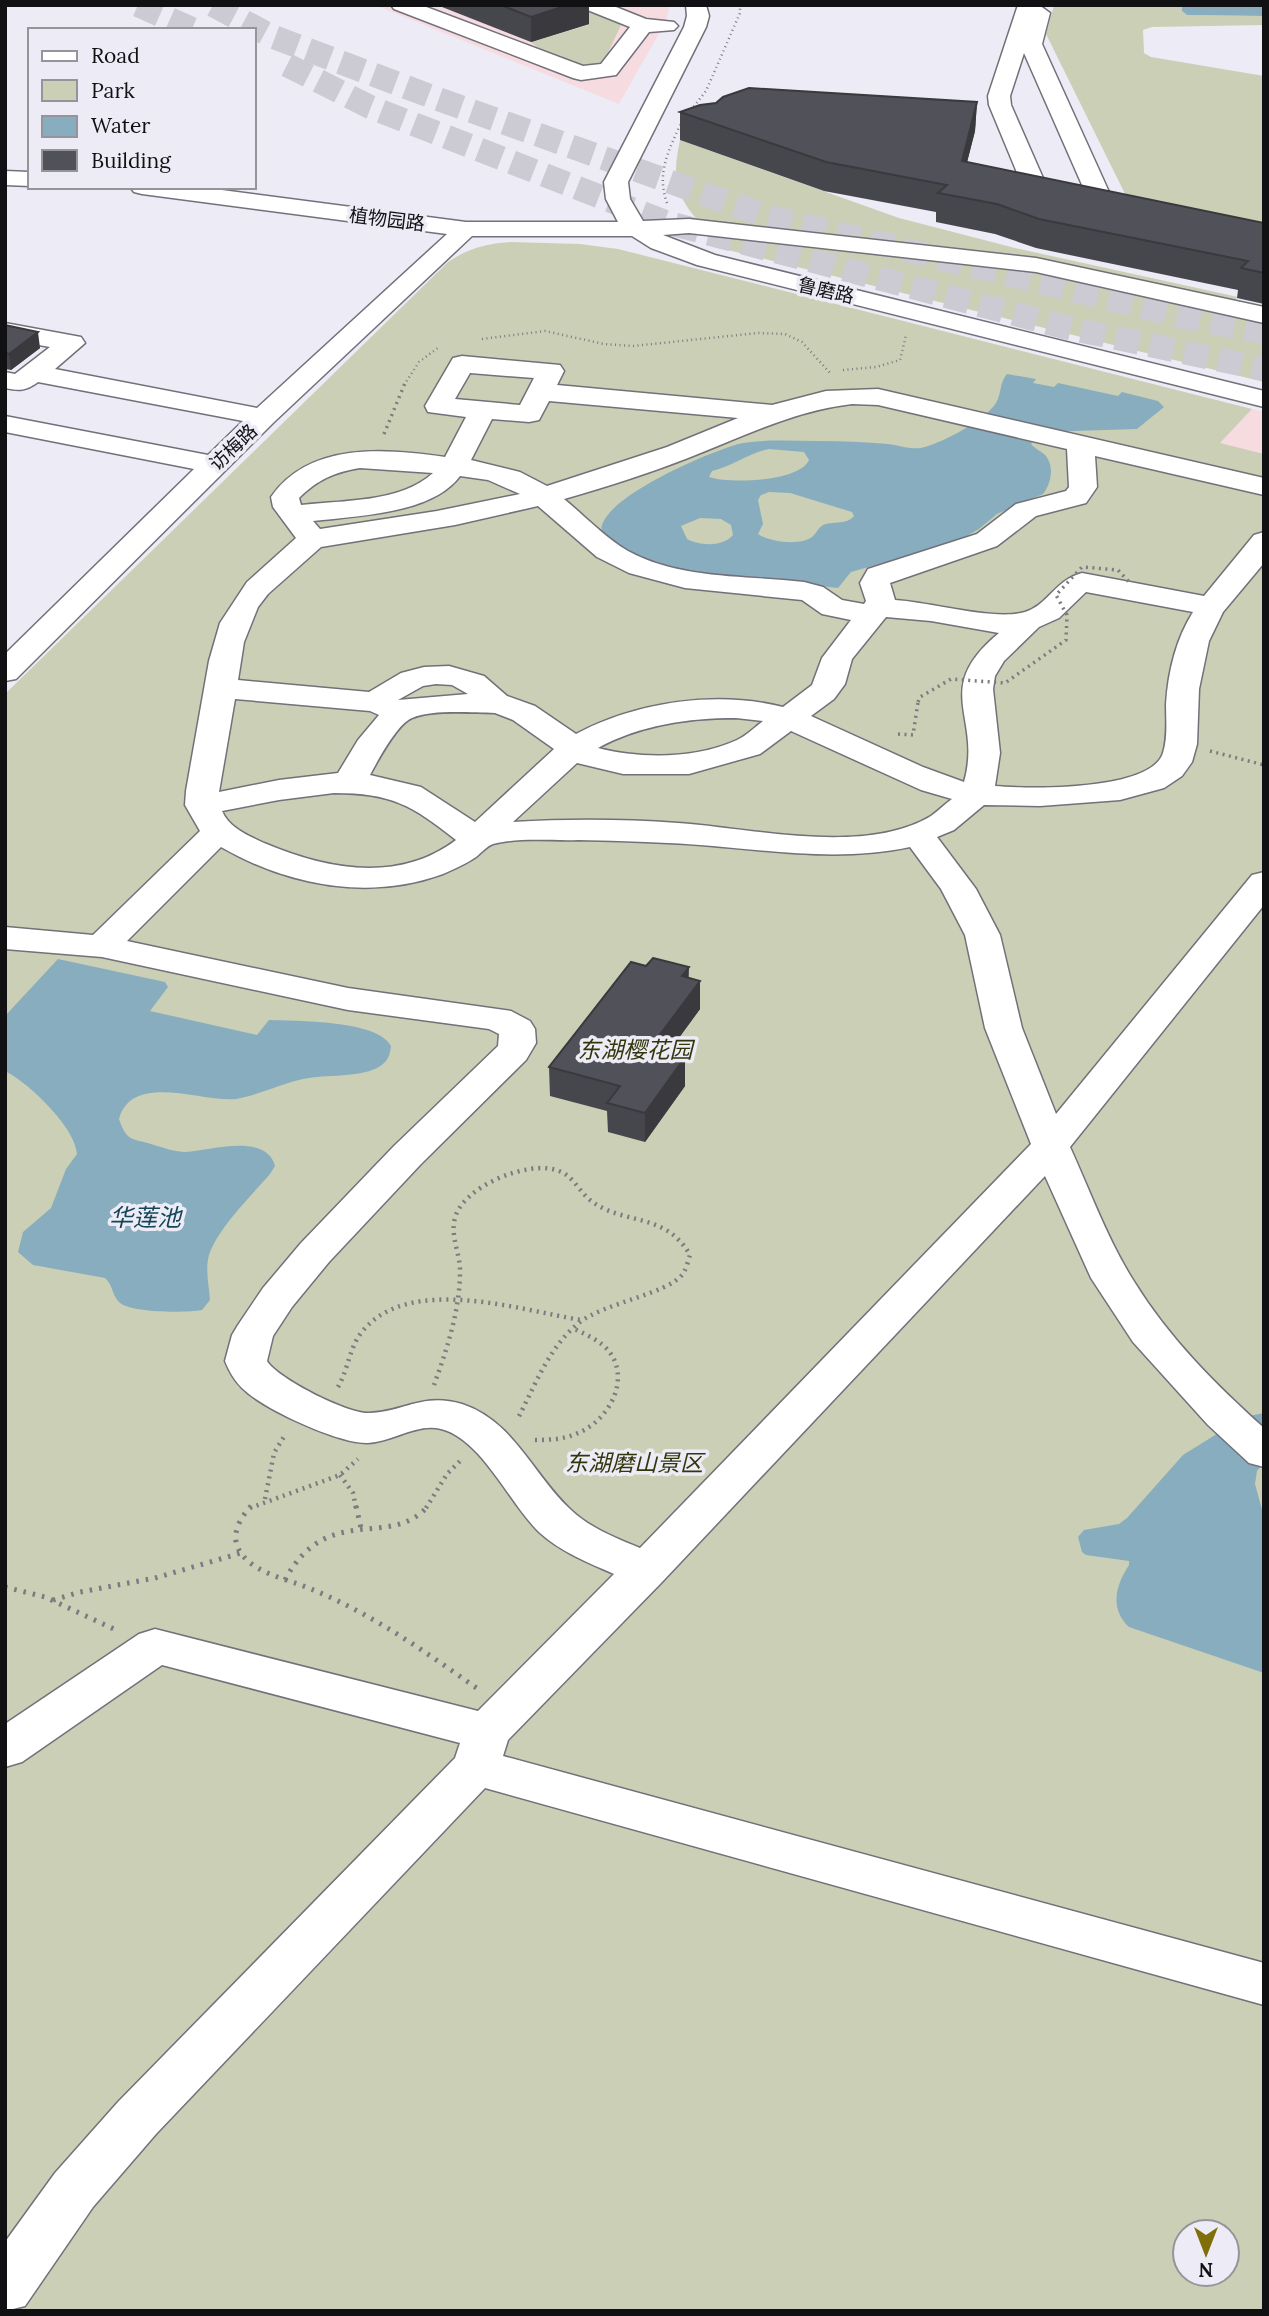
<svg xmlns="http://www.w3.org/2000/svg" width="1269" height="2316" font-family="Lora,'Noto Sans SC',serif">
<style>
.commercial{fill:#f6dbe1}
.green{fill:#cbcfb5;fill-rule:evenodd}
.water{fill:#88adbe;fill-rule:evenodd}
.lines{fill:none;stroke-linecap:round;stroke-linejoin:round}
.highway-tunnel{stroke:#cccad3;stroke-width:24;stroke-dasharray:24 11;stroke-linecap:butt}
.minor-casing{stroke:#727079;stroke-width:3}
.path-far3{stroke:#7c7b81;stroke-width:2.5;stroke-dasharray:1 3.5;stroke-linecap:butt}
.path-far2{stroke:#7c7b81;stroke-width:3.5;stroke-dasharray:2 4.5;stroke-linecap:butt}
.path-far1{stroke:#7c7b81;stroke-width:4.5;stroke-dasharray:2 5;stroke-linecap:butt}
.path{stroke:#7c7b81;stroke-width:5;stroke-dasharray:2.5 7;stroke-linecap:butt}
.minor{fill:#fff;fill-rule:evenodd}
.path-bridge{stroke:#7c7b81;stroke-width:3.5;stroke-dasharray:2 4.5;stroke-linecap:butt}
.wall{fill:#46464d}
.shaded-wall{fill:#39393e}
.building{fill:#515159;stroke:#39393e;stroke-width:2}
.labels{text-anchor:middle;stroke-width:7;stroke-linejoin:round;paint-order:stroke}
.far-street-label{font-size:19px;fill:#111114;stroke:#edebf5}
.park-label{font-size:23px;font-style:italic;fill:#32360c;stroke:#edebf5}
.water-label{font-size:24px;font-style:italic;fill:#124658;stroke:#edebf5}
</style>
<rect width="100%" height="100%" fill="#edebf5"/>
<g class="commercial">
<polygon points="375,5 670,5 666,21 619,104"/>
<polygon points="1252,409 1264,412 1264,454 1219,444"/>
</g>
<g class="green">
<polygon points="580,5 621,25 603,63 592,70 549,57 531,42 588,25"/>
<polygon points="1054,5 1182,5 1182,11 1187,15 1264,16 1264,25 1152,27 1143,30 1144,53 1151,57 1264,76 1264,238 1132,208 1046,34"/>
<path d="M680 140 899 218 1015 248 1238 297 1226 310 1264 319V382L728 250C716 243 709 234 700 223 675 195 672 177 680 140Z"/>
<path d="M511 242 580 244 618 249 1252 409 1220 443 1264 454V2311H5V694L448 262C469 248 486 244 511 242ZM1185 2232H1227V2274H1185Z"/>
</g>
<g class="water">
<polygon points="1182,5 1264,5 1264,16 1187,15 1182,11"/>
<path d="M1007 374 1036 379 1033 383 1054 387 1058 383 1118 396 1122 392 1158 401 1164 407 1137 429 1042 432 1031 444C1035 449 1041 451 1045 455 1055 466 1051 484 1043 494L997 514 979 529 956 542 851 572 838 588 675 570 629 555 602 534C591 501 717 448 743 443 768 439 793 441 818 441 841 441 865 442 888 444 899 445 913 451 925 447 945 441 984 421 996 403 1002 393 999 383 1007 374ZM769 449 804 452 809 460C799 482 730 484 709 477L712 471C733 466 748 453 769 449ZM769 492 790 493 852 512 854 516C847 525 833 521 823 525 818 528 816 534 812 537 800 546 769 542 758 534L763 524 758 500 761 495ZM700 518 721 519 731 525 733 535C723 547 700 546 687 539L681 526Z"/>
<path d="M58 959 165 982 168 987 150 1011 257 1035 269 1020C296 1021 378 1020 391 1046 390 1056 387 1063 377 1068 356 1078 327 1074 303 1079 280 1084 259 1095 236 1099 204 1103 132 1071 119 1119 127 1143 133 1138 154 1145 165 1148 174 1152 186 1152 208 1151 266 1132 275 1166L270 1174C251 1196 218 1228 209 1255 205 1269 209 1286 210 1300L202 1310C186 1313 129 1313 119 1302 112 1295 113 1285 105 1278L33 1265 18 1252 23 1232 51 1208 66 1169 77 1154C76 1128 28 1082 5 1071L7 1029 5 1016Z"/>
<path d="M1264 1413V1462L1257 1471 1255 1484 1264 1517V1673L1129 1627C1109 1608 1116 1585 1129 1565V1561L1086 1555 1082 1552 1078 1537 1084 1530 1119 1524 1127 1518 1183 1455 1244 1417Z"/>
</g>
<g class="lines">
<g class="highway-tunnel">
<polyline points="138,5 194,30"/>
<polyline points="213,5 271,36 438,99 766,216 1193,319 1264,332"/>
<polyline points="287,65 370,107 665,222 1064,327 1264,369"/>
</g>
<g class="minor-casing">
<g id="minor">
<polygon points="391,5 421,5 583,66 601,64 630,27 585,9 582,5 611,5 646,19 674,22 678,26 674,30 649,32 616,75 581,80 573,78 394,9"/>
<path d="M686 5H706L709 16 706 27 628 182 630 199 643 221 689 219 1036 258 1264 307V323L1036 272 689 233 663 235 715 255 1264 391V407L697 265 651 248 632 236H472L273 423 16 679 5 681V654L194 469 5 432V416L208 455 243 421 38 382C26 391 19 391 5 388V372L15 374 50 347 5 339V323L81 337 85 343 55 369 257 408 447 234 142 194 134 192 130 187H199L466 222H618L606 199 604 182 684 27 687 16Z"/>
<polygon points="1018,5 1039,5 1050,13 1042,44 1114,203 1106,215 1098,217 1090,215 1086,210 1090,203 1024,53 1010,96 1011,105 1050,194 1075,199 1079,204 1075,209 1067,211 1032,204 1028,199 989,105 988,96"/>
<polygon points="5,171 30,172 30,186 5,185"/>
<path d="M462 356 560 365 564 371 557 385 772 405 826 391 878 389 1264 478V495L1095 456 1097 487 1086 503 1036 516 997 546 890 583 895 600C930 602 995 621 1025 612 1048 605 1055 580 1082 573L1204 596 1254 535 1264 532V563L1223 612 1209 641 1199 689 1197 744 1192 762 1182 776 1164 788 1120 800 1040 806 984 805 954 830 937 837 976 889 1000 935 1022 1028 1056 1114 1252 875 1264 872V905L1070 1147C1090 1191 1109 1243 1135 1283 1169 1338 1216 1385 1264 1428V1467L1249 1463 1208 1425 1133 1342 1091 1278 1045 1176 662 1582 508 1740 503 1756 1264 1963V2005L485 1788 156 2134 93 2207 25 2306 5 2311V2242L55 2173 118 2102 455 1758 460 1743 162 1665 22 1762 5 1767V1724L139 1634 155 1629 478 1711 614 1574C589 1563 561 1552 540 1533 510 1505 482 1439 441 1429 417 1423 392 1442 368 1443 339 1444 263 1409 242 1388 234 1380 229 1371 225 1361L232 1335 238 1325 263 1288 301 1243 394 1146 498 1046 499 1034 489 1029 348 1010 102 957 5 949V927L93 935 200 831 185 805 186 791 209 661 220 623 247 582 296 538 273 507 271 497C310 441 386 449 445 457L466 417 428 412 425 406 453 358ZM470 373 534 378 520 405 455 399ZM549 401 738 418 667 447 547 486 520 472 471 460 492 419 529 422 539 420ZM852 404 878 405 1067 449 1069 487 1066 491 1016 504 977 534 868 569 860 583 866 601 864 604 842 600 823 587 804 582C746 575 681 580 628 551 604 537 585 516 564 499 606 487 647 474 688 458 742 437 793 411 852 404ZM360 468 433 473C400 503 343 500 301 505L299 498C317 480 335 472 360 468ZM460 476 488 480 520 494 437 511 320 529 313 521C357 516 432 514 460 476ZM538 506 597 557 629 573 685 588 802 600 822 614 851 620 822 658 812 685 783 707C716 690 636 702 576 734L535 706 507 696 484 676 449 666 424 667 401 673 369 692 238 680 244 642 258 607 268 594 321 547 455 525ZM1086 592 1193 612C1176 639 1168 672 1166 704 1166 720 1168 737 1163 753 1151 791 1030 789 995 786L1000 753 993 689 995 676 1004 661 1039 627 1059 618ZM886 617 931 621 999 633C930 690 983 716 964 782L923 767 811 716 834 699 845 684 852 659ZM436 684 452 685 468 694 398 700 423 686ZM235 699 370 711 379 715 358 740 338 773 279 780 219 792ZM495 713 513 720 554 749 475 822 421 787 370 775C378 760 397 724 412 718 433 709 472 713 495 713ZM736 718 763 721C755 727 746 736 737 740 695 759 641 759 598 748 640 725 688 718 736 718ZM791 731 921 790 952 799C945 804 938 811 931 816 864 856 752 828 678 823 623 819 567 819 513 822L577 763 623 774H689L760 754ZM334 793C391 793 412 805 456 840 398 884 325 869 264 843 249 836 229 828 222 811L279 800ZM578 840C623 841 668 842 713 846 780 852 844 861 910 847L941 889 965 935 985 1028 1031 1144 640 1548C616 1538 590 1528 571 1510 533 1475 514 1421 462 1404 423 1392 404 1412 369 1413 348 1414 278 1379 267 1361L273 1336 292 1307 329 1262 421 1164 526 1060 536 1043 535 1029 530 1021 511 1011 348 988 127 941 221 847C289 886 369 901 443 874 454 869 466 864 476 857 481 853 487 846 493 844 519 837 552 841 578 840Z"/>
</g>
</g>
<g class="path-far3">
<polyline points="691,110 706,91 740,13 740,5"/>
<path d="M667 203C656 173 669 150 681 123"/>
<polyline points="482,339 545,331 604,344 633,346 758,333 785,334 802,342 831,374"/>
<polyline points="843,370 876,367 900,360 906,335"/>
<polyline points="404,385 419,362 439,347"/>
</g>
<g class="path-far2">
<polyline points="384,434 405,383"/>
<polyline points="898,734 913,735 918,702"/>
<polyline points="1210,751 1264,765"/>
</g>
<g class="path-far1">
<path d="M434 1385C447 1349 460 1310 460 1271 460 1253 450 1236 455 1218 463 1186 530 1159 559 1171 573 1176 579 1191 590 1200 623 1226 665 1211 690 1255 688 1261 686 1270 682 1275 666 1294 605 1303 580 1322 549 1346 535 1386 517 1420"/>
<path d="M338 1387C348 1370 349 1349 361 1333 407 1273 519 1310 581 1320"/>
<path d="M535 1440C550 1440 565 1439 578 1433 610 1420 633 1376 606 1348 597 1339 584 1334 573 1328"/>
<polyline points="340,1475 353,1493 356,1508"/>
<polyline points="265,1499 274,1453 285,1435"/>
<polyline points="250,1508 340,1475 358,1459"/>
<polyline points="426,1508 447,1474 460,1461"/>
</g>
<g class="path">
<path d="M251 1506C241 1517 230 1534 239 1550 250 1570 278 1577 298 1584 364 1608 421 1649 478 1689"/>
<polyline points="356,1506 361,1528"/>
<path d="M285 1580C327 1501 390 1550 428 1506"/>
<polyline points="5,1587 45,1597 114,1629"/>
<polyline points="53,1600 80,1592 155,1578 241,1553"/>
</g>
<use href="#minor" class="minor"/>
<polyline class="path-bridge" points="918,702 920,697 951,679 1005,683 1066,640 1067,615 1056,595 1082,567 1118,570 1131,584"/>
</g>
<g class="wall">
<polygon points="437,5 589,5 589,24 531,42"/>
<polygon points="977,102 975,131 967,162 1264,223 1264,304 1237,298 1238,290 1036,248 995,234 936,222 936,212 824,191 680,140 680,112 716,103"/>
<polygon points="5,325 40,348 11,370 5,369"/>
<polygon points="689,978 700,981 700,1009 668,1053 685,1086 645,1142 608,1132 607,1111 550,1096 549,1067"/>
</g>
<g class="shaded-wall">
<polygon points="568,5 589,5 589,24 531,42 531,17"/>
<polygon points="977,102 975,131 960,190 962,161"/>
<polygon points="38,332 40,348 11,370 9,354"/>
<polygon points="689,967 688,996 682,976"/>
<polygon points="700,981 700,1009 650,1077 650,1048"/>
<polygon points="685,1057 685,1086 645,1142 645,1113"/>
</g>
<g class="building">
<polygon points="501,5 568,5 531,17"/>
<polygon points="749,88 977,102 962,161 1264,223 1264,273 1241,268 1248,261 1039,219 997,204 938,193 947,185 826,162 680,112 700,105 716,103 723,97"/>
<polygon points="5,325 38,332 9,354 5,353"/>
<polygon points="653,958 689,967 682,976 700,981 650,1048 685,1057 645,1113 607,1103 620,1086 549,1067 631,962 646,966"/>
</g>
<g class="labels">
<g class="far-street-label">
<text transform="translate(387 219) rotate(7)" y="7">植物园路</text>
<text transform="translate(826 290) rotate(13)" y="7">鲁磨路</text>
<text transform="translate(233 447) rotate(-44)" y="7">访梅路</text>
</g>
<g class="park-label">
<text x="635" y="1058">东湖樱花园</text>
<text x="634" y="1471">东湖磨山景区</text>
</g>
<g class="water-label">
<text x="145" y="1226">华莲池</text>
</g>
</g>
<rect width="1269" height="2316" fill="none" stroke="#111114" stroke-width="14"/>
<rect x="28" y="28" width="228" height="161" fill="#edebf5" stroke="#95949b" stroke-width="2"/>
<rect x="42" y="51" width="35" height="10" fill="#ffffff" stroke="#95949b" stroke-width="2"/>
<text x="91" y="63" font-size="21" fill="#111114">Road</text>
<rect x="42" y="80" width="35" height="21" fill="#cbcfb5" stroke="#95949b" stroke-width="2"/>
<text x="91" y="98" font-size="21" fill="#111114">Park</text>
<rect x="42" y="116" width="35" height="21" fill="#88adbe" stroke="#95949b" stroke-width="2"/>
<text x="91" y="133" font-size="21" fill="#111114">Water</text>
<rect x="42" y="150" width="35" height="21" fill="#515159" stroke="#95949b" stroke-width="2"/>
<text x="91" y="168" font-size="21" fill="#111114">Building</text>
<g transform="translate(1206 2253) rotate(180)"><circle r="33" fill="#edebf5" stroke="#95949b" stroke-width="2"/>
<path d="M0-5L12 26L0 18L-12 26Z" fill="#806e0a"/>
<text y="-10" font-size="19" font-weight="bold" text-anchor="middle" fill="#111114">N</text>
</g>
</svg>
